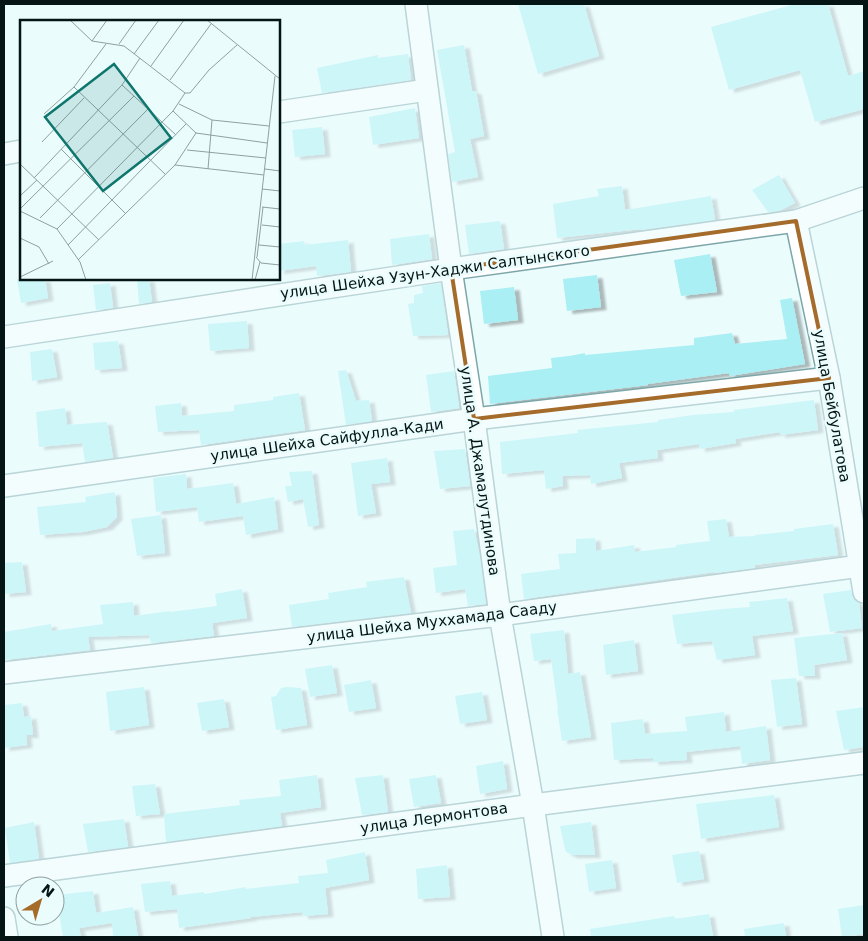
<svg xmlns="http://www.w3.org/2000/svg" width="868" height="941" font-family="'DejaVu Sans',sans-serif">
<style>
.building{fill:#a9eff4;filter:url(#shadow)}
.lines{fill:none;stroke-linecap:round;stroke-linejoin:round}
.street-casing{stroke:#7da6a9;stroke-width:24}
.street{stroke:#fff;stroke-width:21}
.marked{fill:none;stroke:#a56b2b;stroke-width:4;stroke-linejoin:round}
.labels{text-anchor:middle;stroke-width:5;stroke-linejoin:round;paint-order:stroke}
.street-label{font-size:15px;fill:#051516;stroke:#ebfcfd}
.inset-road{fill:none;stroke:#8fa0a1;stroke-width:1}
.view{fill:#0f766e;fill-opacity:0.15;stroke:#0f766e;stroke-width:2.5}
.inset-edge{fill:none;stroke:#051516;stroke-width:2.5}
</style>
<defs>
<filter id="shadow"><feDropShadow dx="5.5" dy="3" stdDeviation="1" flood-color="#0004"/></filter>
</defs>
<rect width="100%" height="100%" fill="#ebfcfd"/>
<g class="building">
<polygon points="518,4 584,4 599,56 538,74"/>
<polygon points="795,4 828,4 848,76 864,71 864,109 815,122 800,70 729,90 711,27"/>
<polygon points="464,45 472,91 476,91 484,136 470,139 478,177 452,182 448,154 455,152 437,50"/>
<polygon points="408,54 411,80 322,93 317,68 378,55 378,58"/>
<polygon points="415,108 419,138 373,145 369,117"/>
<polygon points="322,127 325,154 295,157 292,130"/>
<polygon points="779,175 795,203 779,211 768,212 752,190"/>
<polygon points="622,186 625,210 711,196 715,220 641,230 641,229 557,238 553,204 599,196 597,189"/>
<polygon points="500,221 504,249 469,254 465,225"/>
<polygon points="429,234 432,259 392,265 390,239"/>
<polygon points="348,240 351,272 317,276 316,266 279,271 279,244 304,241 305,245"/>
<polygon points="710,254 717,292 681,296 674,260"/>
<polygon points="597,275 601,307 567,311 563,279"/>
<polygon points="17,279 45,279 48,298 21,303"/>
<polygon points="137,279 149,279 152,302 139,304"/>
<polygon points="110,283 113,308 96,310 93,285"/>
<polygon points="441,283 448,335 413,336 408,304 414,303 414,295 423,293 422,286"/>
<polygon points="514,287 518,320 484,324 480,291"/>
<polygon points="792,298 805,364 730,376 729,373 648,384 648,385 490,404 488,376 552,368 551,358 569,356 585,353 585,355 694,345 694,338 732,333 735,344 787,339 780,300"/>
<polygon points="247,321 249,348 210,351 208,324"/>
<polygon points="118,341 122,368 95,370 93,343"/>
<polygon points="52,349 57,377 32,381 30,352"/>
<polygon points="346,370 356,401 369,400 372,421 346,425 338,371"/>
<polygon points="454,371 459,408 431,412 426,375"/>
<polygon points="299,393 305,430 201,445 199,430 158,432 155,406 181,403 182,416 234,411 234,405 273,400 273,397"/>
<polygon points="814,400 818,430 780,435 780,432 735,439 736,443 700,449 699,444 657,450 658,458 619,463 622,478 591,484 590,475 562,476 563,486 546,489 544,470 502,474 500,442 578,433 577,430 658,422 658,420 693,415 734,412 734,410"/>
<polygon points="65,408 67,425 107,422 113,458 85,462 82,443 39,447 36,412"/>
<polygon points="465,449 470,486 440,489 434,451"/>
<polygon points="387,458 390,482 371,484 376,513 358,516 351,463"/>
<polygon points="312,471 319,525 308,527 303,499 288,502 285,486 292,486 289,472"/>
<polygon points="186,474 187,489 233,483 236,504 274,497 278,529 246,535 243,516 199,522 197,507 156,512 153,478"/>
<polygon points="115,492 117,517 107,527 83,532 40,535 37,507 86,502 85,497"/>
<polygon points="161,515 165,553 137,556 131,519"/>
<polygon points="726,519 729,537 755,536 755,535 794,531 794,529 833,524 838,555 755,565 755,568 714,573 714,572 524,599 521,574 560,569 558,554 576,553 576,539 595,538 596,551 634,545 635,552 676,547 676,545 710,541 707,521"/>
<polygon points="474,529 480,557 486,604 468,606 465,589 436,593 433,568 457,565 453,531"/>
<polygon points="22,562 26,592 4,594 4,563"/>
<polygon points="404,577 411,613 292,627 289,605 329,599 328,593 367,587 366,582"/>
<polygon points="242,589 247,618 212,623 214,636 151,643 149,635 88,637 90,650 4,660 4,632 51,624 52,631 103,624 100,605 133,602 134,616 170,611 170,612 217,606 215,594"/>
<polygon points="851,590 854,600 859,603 862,628 830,632 823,594"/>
<polygon points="787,598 793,631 752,636 755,655 717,660 712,641 677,644 672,615 722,609 750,607 749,602"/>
<polygon points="564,630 568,674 580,672 591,737 562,741 557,709 558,709 551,659 534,661 530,634"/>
<polygon points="842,633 847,660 814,665 815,676 799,676 794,638"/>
<polygon points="634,640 638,671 606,675 603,645"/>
<polygon points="332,665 337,693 310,697 305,669"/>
<polygon points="796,678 802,724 777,727 771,680"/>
<polygon points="371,680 376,708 349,712 344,685"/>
<polygon points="144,687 149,725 110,731 106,692"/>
<polygon points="286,687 301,688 307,725 276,730 271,697 276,696 281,688"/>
<polygon points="482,692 487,720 460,724 455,696"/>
<polygon points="224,699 229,727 202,731 197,703"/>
<polygon points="22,703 24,717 31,716 33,735 26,735 27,745 4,748 4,705"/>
<polygon points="864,707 864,747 844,750 836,711"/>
<polygon points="724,712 726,732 766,726 770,760 742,764 740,746 686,752 687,760 653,762 653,758 614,760 611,723 643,719 645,734 687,731 685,717"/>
<polygon points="503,761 507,789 480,794 476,766"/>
<polygon points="317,775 321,807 280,813 282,826 166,842 164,814 240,805 239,800 281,796 279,780"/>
<polygon points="383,775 388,812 362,815 355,778"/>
<polygon points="436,775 441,803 414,807 409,779"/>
<polygon points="155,784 160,814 136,816 132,786"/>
<polygon points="774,795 779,827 701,839 696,804"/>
<polygon points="124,819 128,847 88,852 83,824"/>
<polygon points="34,822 39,859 10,863 5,828"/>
<polygon points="591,822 595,855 572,855 566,852 564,845 560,826"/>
<polygon points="699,851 704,879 677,883 672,855"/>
<polygon points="365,852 369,880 325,888 328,914 303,916 302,912 251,917 251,918 179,928 177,909 145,912 141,884 170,881 172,896 204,892 204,894 246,887 246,889 299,883 298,876 328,873 326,860"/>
<polygon points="612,860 616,888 589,892 585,864"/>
<polygon points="447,865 450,897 418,899 416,869"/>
<polygon points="93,891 96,913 133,907 138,937 113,937 112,923 79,928 81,937 63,937 56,895"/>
<polygon points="864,905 864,934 842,937 838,909"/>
<polygon points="709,914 713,937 591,937 590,929 674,916 675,919"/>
<polygon points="784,923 786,937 745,937 744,929"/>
</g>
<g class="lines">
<g class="street-casing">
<g id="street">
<polyline points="416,4 451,269 474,419 500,615 533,805 553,937"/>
<polyline points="279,112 427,90"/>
<polyline points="4,154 21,151"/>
<polyline points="796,221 829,378 864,592"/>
<polyline points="4,337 451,269 796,221 864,198"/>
<polyline points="4,486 474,419 829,378"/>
<polyline points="4,673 500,615 860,566"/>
<polyline points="4,876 533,805 864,763"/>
<polyline points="4,918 7,937"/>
</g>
</g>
<use href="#street" class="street"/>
</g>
<path d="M0 0H868V941H0ZM796 221 829 378 474 419 451 269Z" fill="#ebfcfd" fill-opacity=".55" fill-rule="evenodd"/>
<path class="marked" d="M796 221 829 378 474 419 451 269Z"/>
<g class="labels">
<g class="street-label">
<text transform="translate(435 272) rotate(-8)" y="5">улица Шейха Узун-Хаджи Салтынского</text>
<text transform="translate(832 406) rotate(80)" y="5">улица Бейбулатова</text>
<text transform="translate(327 440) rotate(-8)" y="5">улица Шейха Сайфулла-Кади</text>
<text transform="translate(480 471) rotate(82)" y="5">улица А. Джамалутдинова</text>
<text transform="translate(432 622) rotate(-7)" y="5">улица Шейха Муххамада Сааду</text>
<text transform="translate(434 818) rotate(-8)" y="5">улица Лермонтова</text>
</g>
</g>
<g transform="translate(20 20)">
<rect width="260" height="260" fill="#ebfcfd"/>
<path class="inset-road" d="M50 0 72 21 104 26 165 73M187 0 260 59M72 21 87 0M99 24 116 0M114 34 139 0M131 46 164 0M150 60 191 4M102 65 156 115M54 67 145 154M159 84 192 100 249 106M153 91 176 113 247 123M24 94 54 67 86 24M22 122 64 78M41 129 106 194M167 130 246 138M0 144 79 220M155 145 244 155M188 149 192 100M245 149 260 151M14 158 102 65 120 38M242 169 260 171M0 176 17 160M242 187 260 189M0 189 114 76M0 191 37 209 60 242 66 260M20 198 128 89M242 205 260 207M37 209 153 91 165 73H170L189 50 217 25M0 218 19 227 29 244M48 225 166 104M239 225 260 227M236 237 241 243 260 245M237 237 243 187M58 240 155 145 176 113M0 257 33 241M232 260 255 56M235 260 240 242"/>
<path class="view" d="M94 44 151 118 83 171 25 97Z"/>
<rect width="260" height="260" class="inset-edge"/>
</g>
<rect width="868" height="941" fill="none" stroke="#051516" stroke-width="10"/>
<g transform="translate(40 901) rotate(38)"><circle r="24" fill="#ebfcfd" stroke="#8fa0a1"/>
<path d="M0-4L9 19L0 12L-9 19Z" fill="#a56b2b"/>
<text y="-8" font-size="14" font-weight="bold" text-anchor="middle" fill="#051516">N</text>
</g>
</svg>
